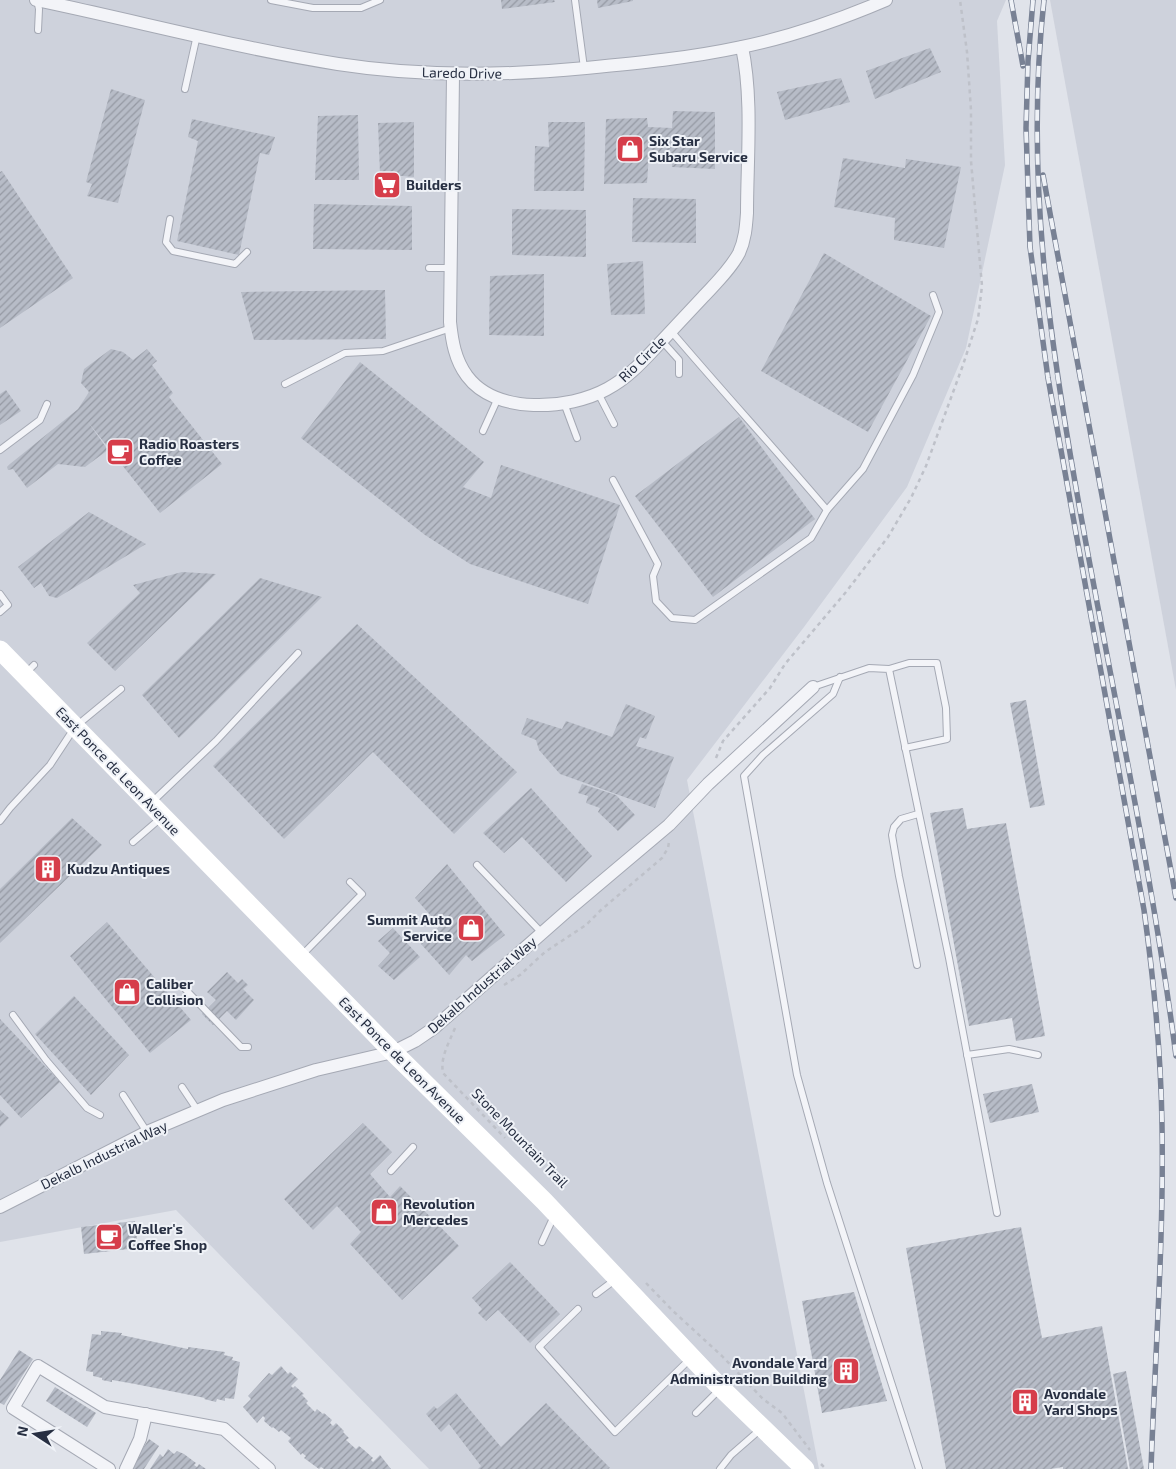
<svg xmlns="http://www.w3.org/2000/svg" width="1176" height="1469" font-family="'Exo 2',sans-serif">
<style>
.built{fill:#ced2dc}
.building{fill:url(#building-hatch)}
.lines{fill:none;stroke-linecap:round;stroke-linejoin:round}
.service-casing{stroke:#a5a9b4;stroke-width:8}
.minor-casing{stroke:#a5a9b4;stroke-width:14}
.path{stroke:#bec1c9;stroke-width:2.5;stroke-dasharray:4 4;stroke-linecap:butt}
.service{stroke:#f3f4f8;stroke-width:6}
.minor{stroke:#f3f4f8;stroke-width:12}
.secondary{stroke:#fff;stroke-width:19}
.rail-casing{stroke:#788194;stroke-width:5.5}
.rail{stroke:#eff2f7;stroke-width:4;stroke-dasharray:11;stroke-linecap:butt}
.labels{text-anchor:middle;stroke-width:4;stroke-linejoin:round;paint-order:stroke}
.street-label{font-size:14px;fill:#272f42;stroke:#eff2f7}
.poi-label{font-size:14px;font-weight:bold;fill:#272f42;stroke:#eff2f7;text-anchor:start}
</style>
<defs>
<pattern id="building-hatch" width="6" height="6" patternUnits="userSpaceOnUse" patternTransform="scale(1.25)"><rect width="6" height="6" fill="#b7bcc7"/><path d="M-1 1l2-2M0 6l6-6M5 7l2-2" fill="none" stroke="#9599a3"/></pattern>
</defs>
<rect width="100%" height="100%" fill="#e0e3ea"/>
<g class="built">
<polygon points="0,0 1006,0 997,21 1005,165 966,348 907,487 804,627 687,780 819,1469 429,1469 176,1210 0,1242"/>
<polygon points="1050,0 1176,0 1176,690"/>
</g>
<g class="building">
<polygon points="501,0 554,0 555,2 502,9"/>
<polygon points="597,0 633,0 633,1 598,8"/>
<polygon points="930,48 941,72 875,99 866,71"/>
<polygon points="841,78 850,102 785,120 777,92"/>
<polygon points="111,89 145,100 118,203 87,196 92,184 86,182"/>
<polygon points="673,111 715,112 715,169 672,167 672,153 649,154 647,183 604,184 606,119 647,118 648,127 672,128"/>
<polygon points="358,115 359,180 315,180 318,116"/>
<polygon points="192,119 275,137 269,155 260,153 239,255 177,241 198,141 188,137"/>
<polygon points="414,122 414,177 380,174 378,123"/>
<polygon points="548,122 585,122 584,191 534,191 535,146 549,147"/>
<polygon points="843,158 905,168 906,159 961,167 944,248 894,240 895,218 834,207"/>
<polygon points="2,171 73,278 0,328 0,172"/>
<polygon points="633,198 696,199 696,243 632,242"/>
<polygon points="314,204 412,206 412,250 313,249"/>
<polygon points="512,209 586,210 586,257 512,255"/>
<polygon points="824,253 931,316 868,432 761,371"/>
<polygon points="643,261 645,314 611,315 607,264"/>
<polygon points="544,274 544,336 489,335 490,276"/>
<polygon points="385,290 386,339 254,340 241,292"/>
<polygon points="111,349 123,352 133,360 147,349 157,361 152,365 173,393 169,397 222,464 160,513 88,422 108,450 85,467 58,464 27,488 13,469 8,470 7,467 10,464 78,409 89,392 81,383 84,369"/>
<polygon points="360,362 484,462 463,487 491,498 501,465 620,505 588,604 470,564 425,535 301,438"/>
<polygon points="6,390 21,411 0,425 0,394"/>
<polygon points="739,417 815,519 713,597 635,496"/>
<polygon points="89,512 146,544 57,598 49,596 41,583 34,588 18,567"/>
<polygon points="182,572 216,574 115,671 87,643 140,593 133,585"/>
<polygon points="260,578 322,597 179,738 142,695"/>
<polygon points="357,624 517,772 454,834 373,752 284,839 213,766"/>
<polygon points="1026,700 1045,805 1030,808 1010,703"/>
<polygon points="626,704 655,716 646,739 640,737 636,746 674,757 655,808 560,774 539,750 536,740 521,734 527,718 562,729 566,721 612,737"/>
<polygon points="582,784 616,795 635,815 618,831 598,812 600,808 586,803 588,796 578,793"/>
<polygon points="531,788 592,856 566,882 522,837 504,853 483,833"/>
<polygon points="963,808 967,829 1006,823 1045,1036 1016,1041 1012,1018 969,1026 930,813"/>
<polygon points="72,818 102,845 0,943 0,889"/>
<polygon points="447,864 505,935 472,961 466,955 449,975 421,944 440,926 415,898"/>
<polygon points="107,922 191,1020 150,1053 70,956"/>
<polygon points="393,928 420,957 394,980 378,966 390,953 378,941"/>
<polygon points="227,972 238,983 242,979 248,985 243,989 254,1000 236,1020 227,1011 213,1025 202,1014 216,1000 207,992"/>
<polygon points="74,996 129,1055 91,1095 35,1034"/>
<polygon points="0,1019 60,1082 21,1118 0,1095"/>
<polygon points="1032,1084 1039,1112 990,1123 983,1094"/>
<polygon points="0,1110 9,1118 0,1127"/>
<polygon points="363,1123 392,1152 370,1174 390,1197 400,1186 459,1246 402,1300 350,1244 361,1232 337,1206 313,1230 284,1199"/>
<polygon points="135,1221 138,1248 84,1254 81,1227"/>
<polygon points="1021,1227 1042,1338 1102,1326 1128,1469 1063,1469 1063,1467 1050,1469 946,1469 906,1248"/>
<polygon points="510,1262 560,1314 530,1343 498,1310 486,1321 478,1313 482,1309 472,1298"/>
<polygon points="854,1292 887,1401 822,1413 802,1301"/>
<polygon points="101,1331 122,1333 121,1335 188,1349 188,1347 225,1352 224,1355 233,1357 232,1360 240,1362 234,1399 225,1398 225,1401 217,1399 216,1402 204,1399 205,1398 135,1384 112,1380 112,1382 102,1380 102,1378 93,1376 93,1372 86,1371 92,1334 101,1335"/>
<polygon points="19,1350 33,1359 4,1405 0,1403 0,1380"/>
<polygon points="281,1366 288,1374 290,1372 298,1379 291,1386 293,1388 295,1386 304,1394 302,1395 308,1401 306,1403 315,1412 317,1409 323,1414 324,1413 332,1420 330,1423 333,1426 336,1423 344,1431 343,1432 349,1438 346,1440 356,1449 359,1446 364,1450 373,1458 371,1460 373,1462 380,1455 391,1469 324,1469 321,1467 319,1469 304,1458 306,1456 302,1453 301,1455 288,1441 291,1438 281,1430 279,1432 273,1427 272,1428 264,1421 265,1418 263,1416 257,1423 243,1407 251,1399 248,1396 269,1373 272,1375"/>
<polygon points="1126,1371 1144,1469 1130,1469 1113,1374"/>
<polygon points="55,1387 96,1413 87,1427 46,1401"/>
<polygon points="456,1393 501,1447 546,1403 610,1468 608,1469 478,1469 481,1466 449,1424 441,1432 426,1414 434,1406 437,1409"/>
<polygon points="149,1439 159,1446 144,1469 129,1469"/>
<polygon points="168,1449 174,1454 177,1451 184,1454 196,1463 194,1465 197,1467 199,1464 206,1469 150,1469 160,1454 163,1457"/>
</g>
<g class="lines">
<g class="service-casing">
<g id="service">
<polyline points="37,0 39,9 38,30"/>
<polyline points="271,0 313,8 361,8 380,0"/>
<polyline points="575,0 584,68"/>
<polyline points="185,89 197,35"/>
<polyline points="170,219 166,242 173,251 235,264 247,252"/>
<polyline points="429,268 451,268"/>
<path d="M671 331C722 391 776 450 827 510L863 469 913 375 939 312 933 295"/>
<polyline points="662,341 679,360 679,374"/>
<polyline points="285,384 345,353 383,351 451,328"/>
<polyline points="598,393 614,424"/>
<polyline points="564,403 577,438"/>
<polyline points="483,431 498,398"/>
<polyline points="0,450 40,420 47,404"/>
<polyline points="613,480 658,564 653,576 656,601 672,618 695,620 811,538 827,510"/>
<polyline points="0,594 8,605 0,612"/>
<polyline points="889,669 909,663 937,663 946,708 947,739 905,748"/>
<polyline points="25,674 34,665"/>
<polyline points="840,677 833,694 763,755 744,776 797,1075 827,1183 919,1469"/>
<polyline points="813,687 869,668 889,669 949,958 997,1213"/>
<polyline points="151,803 216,741 298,653"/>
<polyline points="0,821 10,808 50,765 75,727 121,689"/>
<polyline points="133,842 162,817"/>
<polyline points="477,865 542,933"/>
<polyline points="301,956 362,894 350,882"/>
<polyline points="917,965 899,876 892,835 894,827 901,819 918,814"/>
<polyline points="186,990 241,1047 248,1047"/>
<polyline points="13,1015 46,1060 87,1108 100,1115"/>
<polyline points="967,1055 1009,1049 1038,1055"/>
<polyline points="182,1087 198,1111"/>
<polyline points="123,1095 147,1132"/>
<polyline points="391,1171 413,1147"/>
<polyline points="542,1242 554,1216"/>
<polyline points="596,1294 616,1279"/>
<polyline points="578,1309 539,1347 615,1432 691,1358"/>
<polyline points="696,1413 720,1389"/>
<polyline points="720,1469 731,1455 762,1428"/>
</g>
</g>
<g class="minor-casing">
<g id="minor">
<path d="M36 0C137 21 237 48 338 64 421 77 503 76 586 68 638 63 690 58 741 47 791 37 839 20 886 0"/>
<path d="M453 75 450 322C452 341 455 360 467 376 496 415 569 410 607 389 628 378 643 361 659 344 673 329 688 313 703 297 715 284 730 270 739 253 745 240 746 227 747 213 747 159 753 99 742 47"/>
<polyline points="0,1207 147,1132 223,1100 316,1070 393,1052 415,1041 434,1028 567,911 669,825 708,784 813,687"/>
<polyline points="109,1469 13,1408 38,1366 105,1407 224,1429 269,1469"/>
<polyline points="126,1469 140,1439 146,1414"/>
</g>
</g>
<g class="path">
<polyline points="716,758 723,741 770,688 785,664 846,592 888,537 911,498 926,466 963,365 978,319 982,286 971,161 971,110 967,52 960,0"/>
<polyline points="504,985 520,975 545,952 586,925 601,910 662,858 668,848 669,842"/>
<path d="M455 1028C449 1043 440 1057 443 1073L505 1138"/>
<polyline points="646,1283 673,1311 722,1356 763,1399 782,1413 810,1450"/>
<polyline points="821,1464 826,1469"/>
</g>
<use href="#service" class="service"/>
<use href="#minor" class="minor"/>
<polyline class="secondary" points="0,650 393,1052 544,1201 716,1383 805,1469"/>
<g class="rail-casing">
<g id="rail">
<polyline points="1011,0 1023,66"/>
<path d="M1033 0 1028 61 1026 128 1030 247 1048 378 1144 910C1154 982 1161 1053 1162 1125 1164 1240 1155 1354 1151 1469"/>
<path d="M1044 0C1024 180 1051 351 1083 527 1115 703 1153 879 1176 1056"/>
<polyline points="1043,175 1176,898"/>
</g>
</g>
<use href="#rail" class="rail"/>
</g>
<defs>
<g id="shop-square" transform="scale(1.4375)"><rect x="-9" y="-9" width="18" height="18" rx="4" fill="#d63d4a" stroke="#eff2f7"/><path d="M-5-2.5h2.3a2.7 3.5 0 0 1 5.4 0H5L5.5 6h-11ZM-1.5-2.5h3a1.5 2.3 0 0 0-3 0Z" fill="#fff"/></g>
<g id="supermarket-square" transform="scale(1.4375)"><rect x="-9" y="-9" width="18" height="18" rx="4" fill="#d63d4a" stroke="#eff2f7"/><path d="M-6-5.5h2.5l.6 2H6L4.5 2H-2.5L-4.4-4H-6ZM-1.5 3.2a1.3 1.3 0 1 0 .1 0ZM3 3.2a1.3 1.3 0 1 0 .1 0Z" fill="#fff"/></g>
<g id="cafe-square" transform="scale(1.4375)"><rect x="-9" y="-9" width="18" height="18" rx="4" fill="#d63d4a" stroke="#eff2f7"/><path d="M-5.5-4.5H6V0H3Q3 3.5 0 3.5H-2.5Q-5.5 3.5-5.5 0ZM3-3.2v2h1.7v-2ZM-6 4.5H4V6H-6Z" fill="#fff"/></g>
<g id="building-square" transform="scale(1.4375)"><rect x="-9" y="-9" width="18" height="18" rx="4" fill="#d63d4a" stroke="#eff2f7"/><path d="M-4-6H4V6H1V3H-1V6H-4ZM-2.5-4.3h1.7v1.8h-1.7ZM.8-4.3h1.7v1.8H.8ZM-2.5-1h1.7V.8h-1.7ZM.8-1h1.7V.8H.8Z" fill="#fff"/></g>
</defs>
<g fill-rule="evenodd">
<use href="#shop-square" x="630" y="149"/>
<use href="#supermarket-square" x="387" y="185"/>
<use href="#cafe-square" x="120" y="452"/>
<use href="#building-square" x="48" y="869"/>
<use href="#shop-square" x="471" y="928"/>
<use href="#shop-square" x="127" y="992"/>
<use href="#shop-square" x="384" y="1212"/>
<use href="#cafe-square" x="109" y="1237"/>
<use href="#building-square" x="846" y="1371"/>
<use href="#building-square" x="1025" y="1402"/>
</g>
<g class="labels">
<g class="street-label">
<text transform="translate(462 73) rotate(1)" y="5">Laredo Drive</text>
<text transform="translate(642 359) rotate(-44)" y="5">Rio Circle</text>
<text transform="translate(118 771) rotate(46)" y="5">East Ponce de Leon Avenue</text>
<text transform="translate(482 985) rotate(-41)" y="5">Dekalb Industrial Way</text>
<text transform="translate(402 1060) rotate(45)" y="5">East Ponce de Leon Avenue</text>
<text transform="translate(520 1138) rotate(46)" y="5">Stone Mountain Trail</text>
<text transform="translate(104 1155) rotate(-26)" y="5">Dekalb Industrial Way</text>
</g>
<g class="poi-label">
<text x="649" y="146">Six Star<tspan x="649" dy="16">Subaru Service</tspan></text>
<text x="406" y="190">Builders</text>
<text x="139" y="449">Radio Roasters<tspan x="139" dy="16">Coffee</tspan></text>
<text x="67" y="874">Kudzu Antiques</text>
<text x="452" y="925" text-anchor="end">Summit Auto<tspan x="452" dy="16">Service</tspan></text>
<text x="146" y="989">Caliber<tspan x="146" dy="16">Collision</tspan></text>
<text x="403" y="1209">Revolution<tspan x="403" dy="16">Mercedes</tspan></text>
<text x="128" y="1234">Waller's<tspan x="128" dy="16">Coffee Shop</tspan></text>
<text x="827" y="1368" text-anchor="end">Avondale Yard<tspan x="827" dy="16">Administration Building</tspan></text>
<text x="1044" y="1399">Avondale<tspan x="1044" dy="16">Yard Shops</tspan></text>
</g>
</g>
<g transform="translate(35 1434) rotate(282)" stroke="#eff2f7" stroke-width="4" paint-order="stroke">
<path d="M0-4L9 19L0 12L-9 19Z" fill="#272f42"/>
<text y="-8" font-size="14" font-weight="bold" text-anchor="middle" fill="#272f42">N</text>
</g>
</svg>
